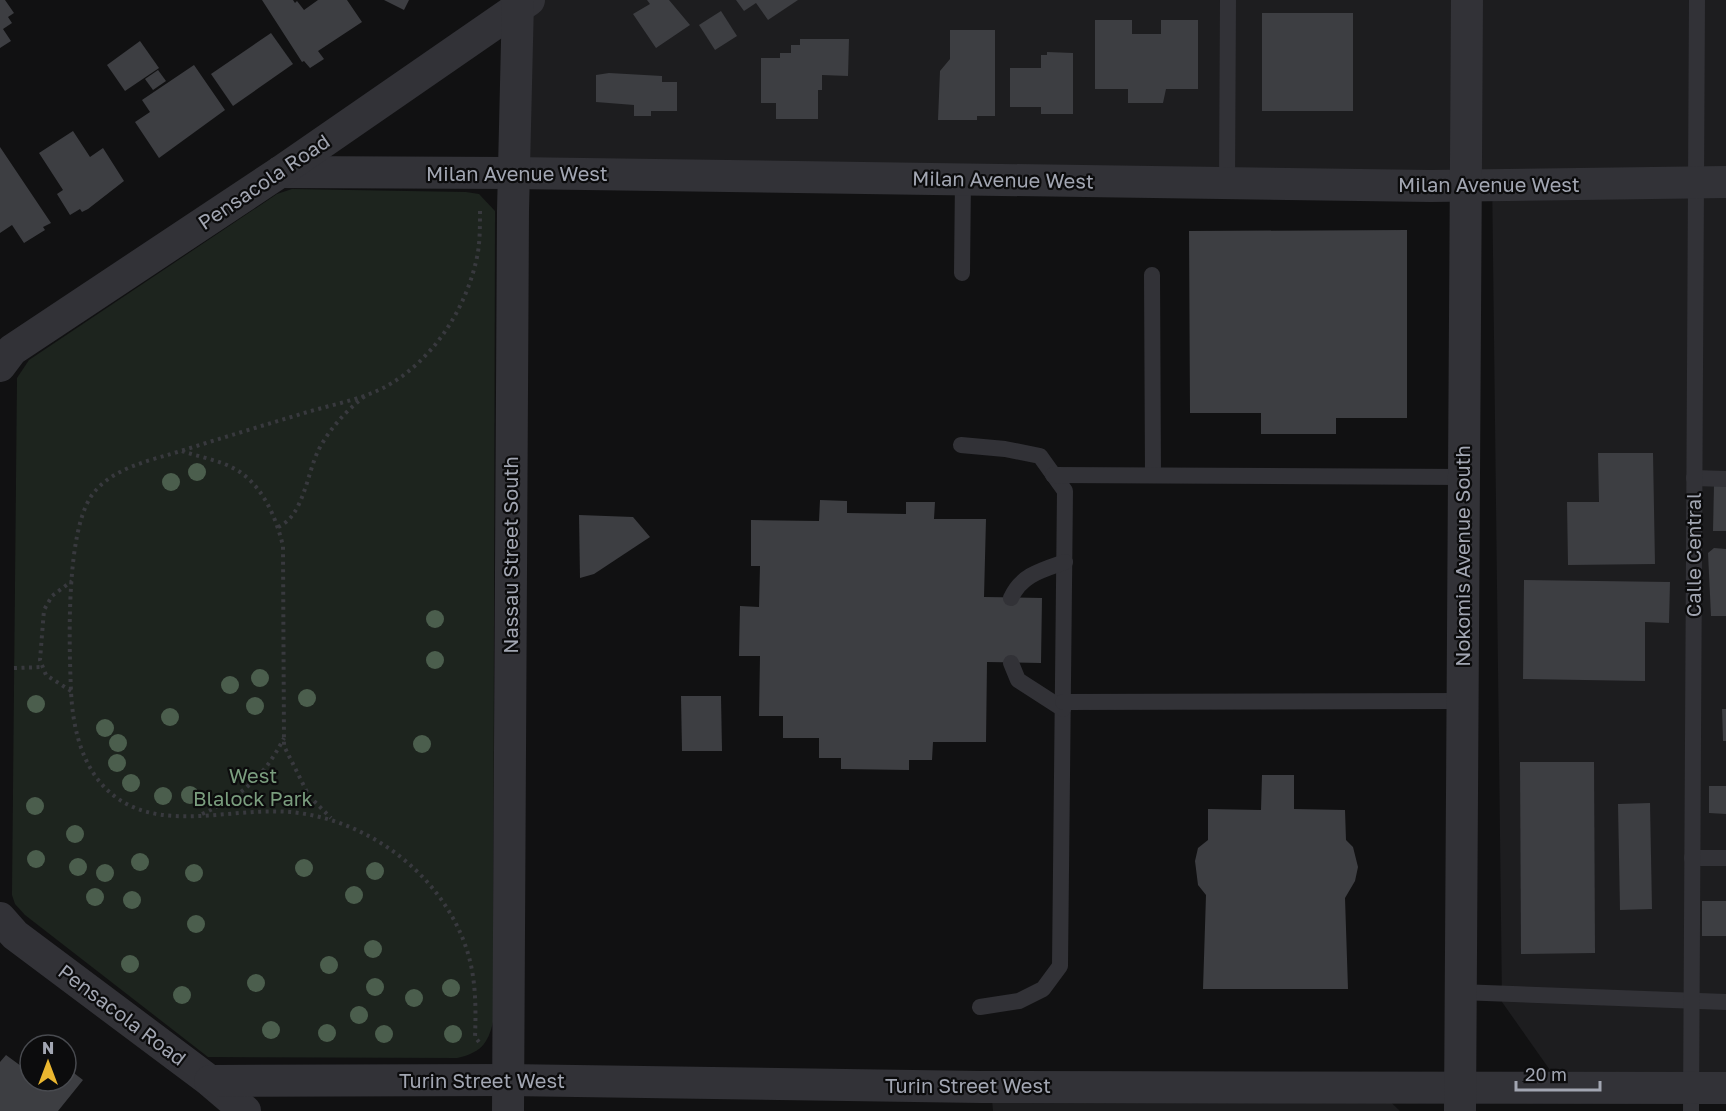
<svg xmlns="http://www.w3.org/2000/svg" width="1726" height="1111" font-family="'Golos Text',sans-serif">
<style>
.built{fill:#1d1d1f}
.green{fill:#1d241e}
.building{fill:#3d3e42}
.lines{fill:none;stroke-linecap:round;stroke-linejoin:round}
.path{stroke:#38393e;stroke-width:4;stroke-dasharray:3 4.5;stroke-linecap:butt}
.service{stroke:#323237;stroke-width:16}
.minor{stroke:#323237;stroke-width:32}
.tree{fill:#4b5e4d}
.labels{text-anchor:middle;stroke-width:4.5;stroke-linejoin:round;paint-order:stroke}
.street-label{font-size:20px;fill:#a2a6b2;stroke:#0c0c0d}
.park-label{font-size:20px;fill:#7a9d7e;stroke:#0c0c0d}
</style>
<rect width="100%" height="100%" fill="#111112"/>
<g class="built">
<polygon points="524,0 1726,0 1726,1078 1557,1080 1502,1002 1492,172 524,166"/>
<polygon points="991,1088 1379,1091 1400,1111 993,1111"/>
</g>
<path class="green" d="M292 189 466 192 479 194 495 211 493 1022C488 1044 480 1053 457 1058L208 1057 25 915 15 904 12 895 17 378 29 360 277 194Z"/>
<g class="building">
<polygon points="0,0 5,0 14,13 8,17 12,23 3,29 11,41 0,48"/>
<polygon points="262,0 293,0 295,3 297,1 304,10 318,0 347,0 362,22 318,51 324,59 310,68 304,61 302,62"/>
<polygon points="384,0 409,0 404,10"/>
<polygon points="647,0 669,0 690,25 656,48 633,14 650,4"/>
<polygon points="736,0 798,0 768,20 756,3 744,11"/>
<polygon points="721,11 737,36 715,50 699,25"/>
<rect x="1262" y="13" width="91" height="98"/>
<polygon points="1095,20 1132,20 1132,34 1161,34 1161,20 1198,20 1198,89 1166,89 1163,103 1128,103 1128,89 1095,89"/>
<polygon points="950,30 995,30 995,116 977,116 977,120 938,120 940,71 950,59"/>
<polygon points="271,33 293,64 233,106 211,74"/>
<polygon points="800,39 849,39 848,76 822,75 822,90 818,90 818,119 776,119 776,103 761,103 761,58 780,58 780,53 791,53 791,45 800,45"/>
<polygon points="140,41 159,68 125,91 107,65"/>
<polygon points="1047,52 1073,53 1073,114 1041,114 1041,107 1010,107 1010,68 1041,68 1041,55 1047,55"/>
<polygon points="194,65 225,110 159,158 135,122 150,112 142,100"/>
<polygon points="158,70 166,81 153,90 145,79"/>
<polygon points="609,73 662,76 662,82 677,82 677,111 651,111 651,116 634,116 634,105 596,102 596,75"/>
<polygon points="73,131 90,157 103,148 124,181 88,209 82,212 80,209 70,215 57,194 63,190 39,153"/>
<polygon points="0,147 51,223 43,227 45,230 24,243 12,225 0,233"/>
<polygon points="1407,230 1407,418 1336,418 1336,434 1261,434 1261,413 1190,413 1189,231"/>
<polygon points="1598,453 1653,453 1655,564 1568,565 1567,502 1599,502"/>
<polygon points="1714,485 1726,485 1726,531 1713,531"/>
<polygon points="820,500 847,501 847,513 906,514 906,502 935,502 934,519 986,519 984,597 1042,598 1041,663 987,662 986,742 933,742 932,760 909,760 909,770 841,769 841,758 819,758 819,738 783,738 783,716 759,716 760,656 739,656 740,606 759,607 760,566 751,566 751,520 819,521"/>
<polygon points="579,515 633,517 650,537 594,574 580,578"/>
<polygon points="1714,548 1726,549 1726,616 1711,616 1708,553"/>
<polygon points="1524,580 1670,582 1669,623 1645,622 1645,681 1523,679"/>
<polygon points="681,696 721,696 722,751 682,751"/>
<polygon points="1722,709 1726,709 1726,741 1723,741"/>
<polygon points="1520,762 1594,762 1595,953 1521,954"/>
<polygon points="1262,775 1294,775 1294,809 1345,810 1346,840 1353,847 1358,867 1355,881 1345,898 1348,989 1203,989 1206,895 1198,885 1195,861 1198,848 1208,840 1208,809 1261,810"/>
<polygon points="1709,786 1726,786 1726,814 1709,813"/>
<polygon points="1650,803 1652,909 1620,910 1618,804"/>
<rect x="1702" y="901" width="24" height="35"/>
<polygon points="6,1055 21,1066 26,1060 30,1064 30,1081 66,1081 66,1067 83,1080 58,1111 0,1111 0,1062"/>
</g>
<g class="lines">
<g class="path">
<path d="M182 451C199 457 219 460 235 469 262 484 276 517 283 546L284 746 309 796 331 818"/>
<path d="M278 527C304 516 307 472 319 449 331 427 346 411 365 396"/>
<polyline points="14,668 43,667"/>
<polyline points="71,691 46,675 40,660 44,610 52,596 72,581"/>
<path d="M202 814C242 796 264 777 284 738"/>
<path d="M479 1042 475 1037C476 1010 476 983 469 957 447 878 370 819 290 812 252 809 213 818 175 816 101 813 74 758 71 691 69 643 66 538 90 498 107 471 143 462 171 454 215 440 258 427 301 414 326 406 355 401 379 390 431 365 468 308 478 252 480 239 480 225 480 211H483"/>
</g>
<g class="service">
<polyline points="1227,183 1228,0"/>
<polyline points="962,273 963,179"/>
<polyline points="1152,275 1153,475"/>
<polyline points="961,445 1005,449 1040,456 1065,491 1060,966 1043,989 1019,1001 980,1007"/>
<polyline points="1053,475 1463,477"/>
<polyline points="1694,478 1726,479"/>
<path d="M1011 598C1021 575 1042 570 1065 562"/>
<polyline points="1011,663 1018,680 1063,709"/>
<polyline points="1063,702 1462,701"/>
<polyline points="1692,858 1726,858"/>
<polyline points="1459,992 1726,1002"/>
<polyline points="1691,1111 1697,0"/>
</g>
<g class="minor">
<polyline points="280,172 513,173 1431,186 1726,182"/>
<polyline points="0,366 12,350 280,172 529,0"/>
<polyline points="0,918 15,935 210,1081 245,1111"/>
<polyline points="210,1081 508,1080 981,1087 1726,1088"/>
<polyline points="508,1111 513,211 518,0"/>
<polyline points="1460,1111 1467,0"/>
</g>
</g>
<g class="tree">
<circle cx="197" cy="472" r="9"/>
<circle cx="171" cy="482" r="9"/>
<circle cx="435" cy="619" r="9"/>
<circle cx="435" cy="660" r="9"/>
<circle cx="260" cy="678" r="9"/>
<circle cx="230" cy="685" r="9"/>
<circle cx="307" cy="698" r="9"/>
<circle cx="36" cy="704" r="9"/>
<circle cx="255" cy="706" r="9"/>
<circle cx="170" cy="717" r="9"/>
<circle cx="105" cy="728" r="9"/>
<circle cx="118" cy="743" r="9"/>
<circle cx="422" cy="744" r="9"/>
<circle cx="117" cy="763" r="9"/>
<circle cx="131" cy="783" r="9"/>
<circle cx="190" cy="795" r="9"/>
<circle cx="163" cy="796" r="9"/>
<circle cx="35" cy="806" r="9"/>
<circle cx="75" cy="834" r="9"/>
<circle cx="36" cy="859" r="9"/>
<circle cx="140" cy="862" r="9"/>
<circle cx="78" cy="867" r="9"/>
<circle cx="304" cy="868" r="9"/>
<circle cx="375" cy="871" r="9"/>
<circle cx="105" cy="873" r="9"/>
<circle cx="194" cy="873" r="9"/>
<circle cx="354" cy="895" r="9"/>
<circle cx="95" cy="897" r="9"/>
<circle cx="132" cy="900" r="9"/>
<circle cx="196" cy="924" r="9"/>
<circle cx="373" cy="949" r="9"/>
<circle cx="130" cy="964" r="9"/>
<circle cx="329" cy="965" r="9"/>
<circle cx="256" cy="983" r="9"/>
<circle cx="375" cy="987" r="9"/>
<circle cx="451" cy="988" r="9"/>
<circle cx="182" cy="995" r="9"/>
<circle cx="414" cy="998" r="9"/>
<circle cx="359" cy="1015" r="9"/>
<circle cx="271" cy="1030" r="9"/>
<circle cx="327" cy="1033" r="9"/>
<circle cx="384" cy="1034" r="9"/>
<circle cx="453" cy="1034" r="9"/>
</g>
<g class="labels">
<g class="street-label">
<text x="517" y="181">Milan Avenue West</text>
<text transform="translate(1003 180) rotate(1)" y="7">Milan Avenue West</text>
<text transform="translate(264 182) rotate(-34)" y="7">Pensacola Road</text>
<text x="1489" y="192">Milan Avenue West</text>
<text transform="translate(511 555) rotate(-90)" y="7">Nassau Street South</text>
<text transform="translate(1694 555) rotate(-90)" y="7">Calle Central</text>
<text transform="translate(1463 556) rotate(-90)" y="7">Nokomis Avenue South</text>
<text transform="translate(122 1015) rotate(37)" y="7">Pensacola Road</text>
<text x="482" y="1088">Turin Street West</text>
<text x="968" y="1093">Turin Street West</text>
</g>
<g class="park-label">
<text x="253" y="783">West<tspan x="253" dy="23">Blalock Park</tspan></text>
</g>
</g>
<g transform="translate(48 1063)"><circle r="28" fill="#0c0c0d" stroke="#484a4f" stroke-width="1.5"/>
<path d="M0-4.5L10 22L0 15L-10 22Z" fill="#ebb730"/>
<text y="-9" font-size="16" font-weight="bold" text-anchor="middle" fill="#a2a6b2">N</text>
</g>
<path d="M1516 1081v9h84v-9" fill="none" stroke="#a2a6b2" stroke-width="3"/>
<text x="1525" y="1081" font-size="18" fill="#a2a6b2" stroke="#0c0c0d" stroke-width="4.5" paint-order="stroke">20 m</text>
</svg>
